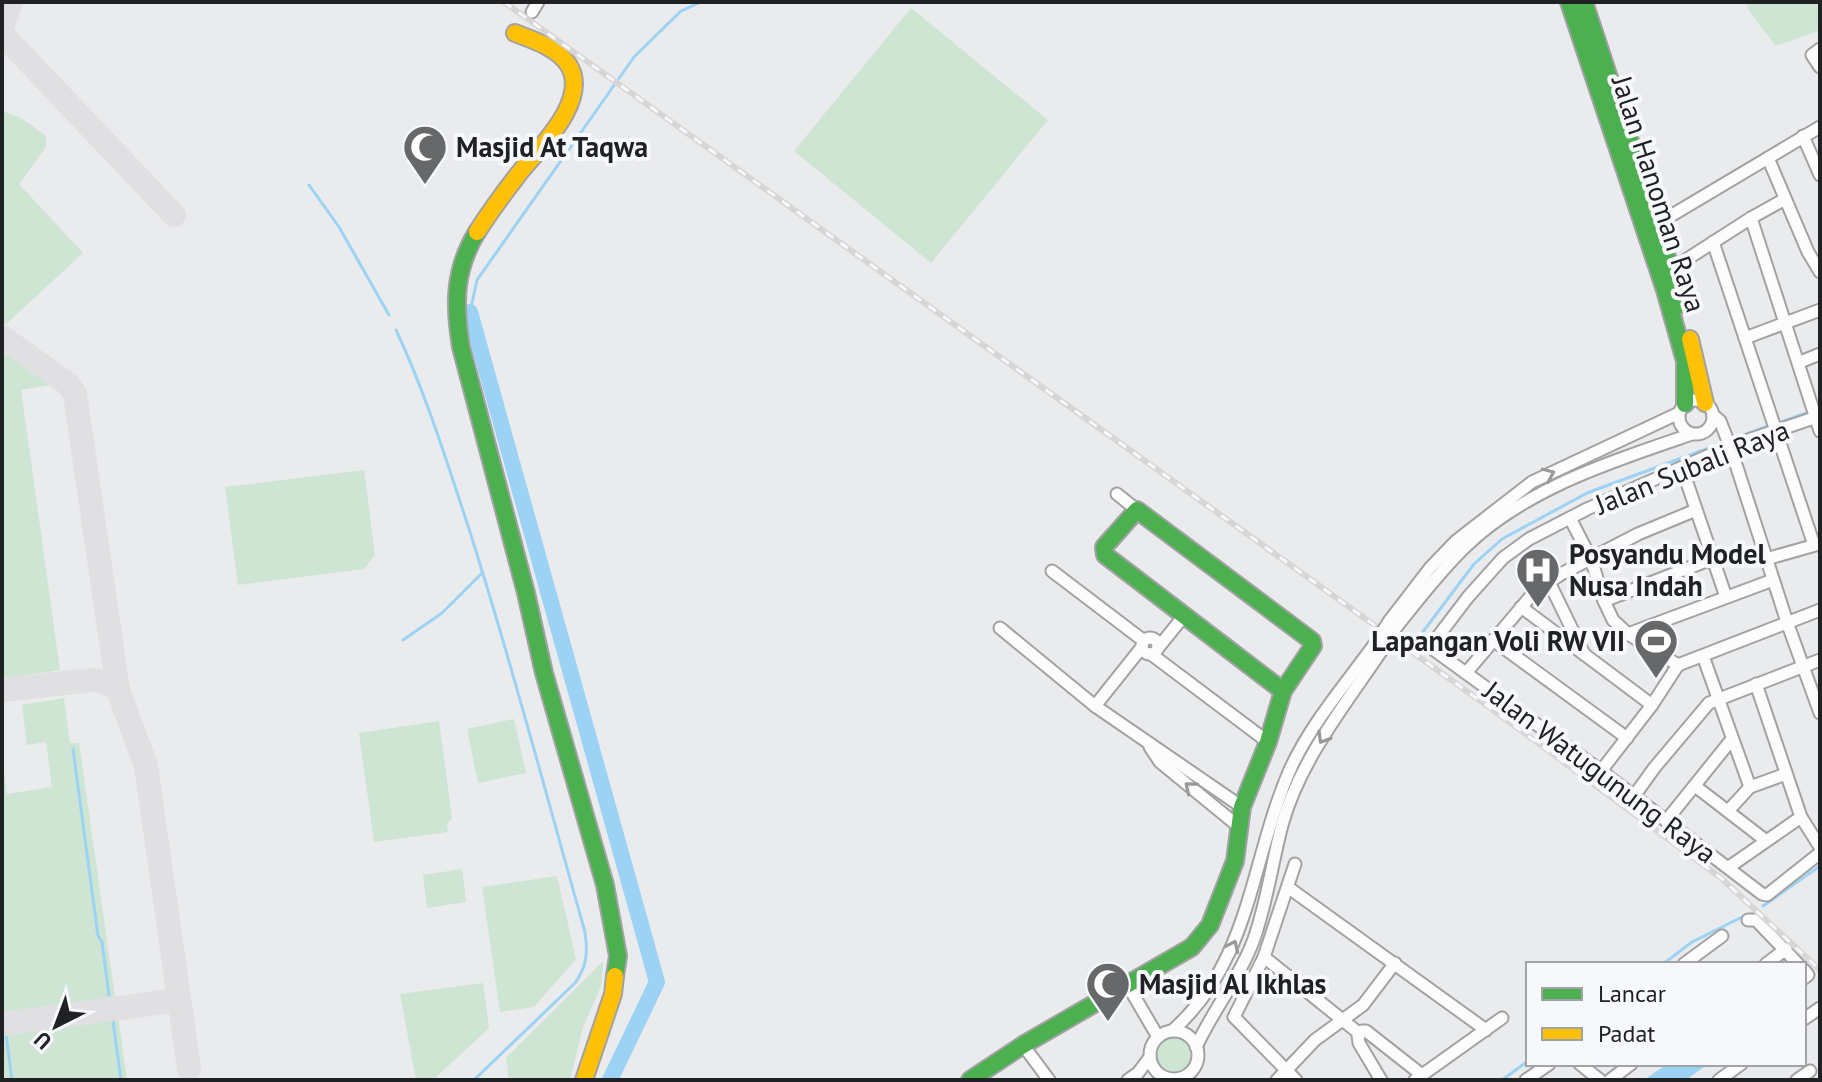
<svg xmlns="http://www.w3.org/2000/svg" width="1822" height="1082" font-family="'PT Sans',sans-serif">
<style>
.green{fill:#cde5d2}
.water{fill:#9cd3f5}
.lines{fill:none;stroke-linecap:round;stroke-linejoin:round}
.stream{stroke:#9cd3f5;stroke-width:3}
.river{stroke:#9cd3f5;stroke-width:16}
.taxiway{stroke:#e0e0e2;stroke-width:24}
.street-casing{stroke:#a2a2a4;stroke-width:15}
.fast-casing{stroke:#a2a2a4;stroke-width:20}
.slow-casing{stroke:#a2a2a4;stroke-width:20}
.street{stroke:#fcfcfc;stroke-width:11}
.fast{stroke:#4caf50;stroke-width:16}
.slow{stroke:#ffc107;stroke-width:16}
.rail-casing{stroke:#d6d6d6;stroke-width:6}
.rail{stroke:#f6f8fc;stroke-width:3;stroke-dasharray:9;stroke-linecap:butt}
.street-bridge-casing{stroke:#a2a2a4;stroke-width:15;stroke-linecap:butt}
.street-bridge{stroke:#fcfcfc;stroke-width:11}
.oneway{stroke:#99999a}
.labels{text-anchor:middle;stroke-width:8;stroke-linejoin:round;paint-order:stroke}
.poi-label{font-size:28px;font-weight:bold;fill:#202122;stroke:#f6f8fc;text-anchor:start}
.street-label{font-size:28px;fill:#202122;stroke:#f6f8fc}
</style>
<rect width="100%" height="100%" fill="#eaebed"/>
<g class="green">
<polygon points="1745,2 1820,2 1820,30 1776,46 1751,14"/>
<polygon points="911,8 1048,120 931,263 794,151"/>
<polygon points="2,111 21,118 46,136 46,147 19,184 83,253 6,324 2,321"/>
<polygon points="2,349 51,385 21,390 60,670 2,679"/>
<polygon points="364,470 375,555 364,569 238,585 225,487"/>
<polygon points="64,698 70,743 79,743 115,997 2,1013 2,760 7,794 52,787 46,742 27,745 22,705"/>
<polygon points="514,719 526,773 478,783 467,729"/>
<polygon points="439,721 452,818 447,825 448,832 374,842 359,733"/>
<polygon points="462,869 466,902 427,908 423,875"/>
<polygon points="557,876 576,959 534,1007 500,1012 482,887"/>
<polygon points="603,961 602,984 583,1027 570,1080 509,1080 506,1058"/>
<polygon points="483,983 489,1028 433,1080 416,1080 400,994"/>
<polygon points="118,1017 127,1080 2,1080 2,1034"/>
<circle cx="1173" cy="1056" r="19"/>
</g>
<polygon class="water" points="1667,1064 1708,1064 1686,1080 1644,1080"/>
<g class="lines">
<g class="stream">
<polyline points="309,185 339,227 389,315"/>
<polyline points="470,312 477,280 634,57 681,11 701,2"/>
<path d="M396 330C426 394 447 462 469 529 512 663 547 798 585 932 588 953 587 966 575 983L474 1080"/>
<polyline points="1778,423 1809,412"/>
<polyline points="403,640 442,613 482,573"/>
<polyline points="1416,641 1474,564 1502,539 1587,493 1771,425"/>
<polyline points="73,749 98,936 102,942 109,995"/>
<polyline points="1763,906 1820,866"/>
<polyline points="1663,964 1692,942 1744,916"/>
<polyline points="2,1005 3,1012"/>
<polyline points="113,1021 121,1080"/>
<polyline points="6,1035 12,1080"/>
<polyline points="1502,1080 1528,1061"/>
</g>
<polyline class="river" points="470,312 657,982 610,1080"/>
<g class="taxiway">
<polyline points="2,27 11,2"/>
<polyline points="2,34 174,215"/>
<polyline points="2,337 68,384 75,394 118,690 146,766 189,1069"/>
<polyline points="2,690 93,680 105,682 118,690"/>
<polyline points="2,1024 179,1000"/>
</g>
<g class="street-casing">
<g id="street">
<polyline points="532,12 538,2"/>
<polyline points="1820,49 1812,55 1820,67"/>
<polyline points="1803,136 1820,175"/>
<polyline points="1768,158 1808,252 1820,272"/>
<polyline points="1751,218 1820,431"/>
<polyline points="1652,227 1820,127"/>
<polyline points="1713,242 1814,545"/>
<polyline points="1667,272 1751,218 1785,199"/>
<polyline points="1745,338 1820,310"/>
<polyline points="1800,362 1820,354"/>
<circle cx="1696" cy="417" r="17"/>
<polyline points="1713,415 1720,421 1730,446 1787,622 1820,713"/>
<polyline points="1820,416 1730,446 1587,509 1529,539 1503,558 1468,597 1430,647 1601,771 1762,894 1767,895 1820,853"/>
<polyline points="1682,468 1726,597"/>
<polyline points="1117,494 1137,510"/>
<polyline points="1570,518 1591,559 1604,601 1613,620 1628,634 1678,665 1820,610"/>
<polyline points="1766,559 1819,544"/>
<polyline points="1052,571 1144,641"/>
<polyline points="1549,582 1584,654"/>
<polyline points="1604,601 1714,558"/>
<polyline points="1521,607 1652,705"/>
<polyline points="1390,620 1430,568 1456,541 1532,482 1679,413"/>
<path d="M1397 626C1419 599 1440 571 1465 547 1526 488 1613 461 1692 434"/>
<polyline points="1000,628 1095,706 1242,807"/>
<polyline points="1628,634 1773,580"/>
<circle cx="1150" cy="646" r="8"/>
<polyline points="1493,640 1627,738"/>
<polyline points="1158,648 1183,617"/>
<polyline points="1151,654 1268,742"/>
<polyline points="1703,656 1750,787"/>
<polyline points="1466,673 1530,597 1543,586 1563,573 1638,534 1696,510"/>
<polyline points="1756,684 1801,817 1820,847"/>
<polyline points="1095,706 1142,647"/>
<polyline points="1150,747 1160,762 1238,826"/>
<polyline points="1601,771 1652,705 1678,665"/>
<polyline points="1695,786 1765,840"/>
<polyline points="1634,796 1655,767 1709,703 1820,660"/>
<polyline points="1728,811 1750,787 1786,774"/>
<polyline points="1666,821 1732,739"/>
<polyline points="1295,864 1264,957 1234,1017 1296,1080"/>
<polyline points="1729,867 1801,817"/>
<polyline points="1289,888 1486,1030"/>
<polyline points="1748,920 1756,920 1798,964"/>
<polyline points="1264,957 1360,1034"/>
<polyline points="1684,964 1722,936"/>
<polyline points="1766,964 1786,949"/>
<polyline points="1804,970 1808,975 1804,978"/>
<polyline points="1127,984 1158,1037"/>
<polyline points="1804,1019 1820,1008"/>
<path d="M1172 1031C1251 961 1250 863 1289 772 1309 726 1345 685 1374 645"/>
<circle cx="1174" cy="1055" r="24"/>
<polyline points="1023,1045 1049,1080"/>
<path d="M1196 1047C1213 1010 1240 977 1254 939 1267 902 1272 863 1282 825 1300 760 1345 705 1382 650"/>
<polyline points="1580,1064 1600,1080"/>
<polyline points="1128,1080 1138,1073 1150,1057"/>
<polyline points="1277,1080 1315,1040 1363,1005 1395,963"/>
<polyline points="1381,1080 1359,1043 1358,1036 1362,1031 1366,1031 1422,1075"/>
<polyline points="1415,1080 1502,1018"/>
<polyline points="1526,1080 1549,1064"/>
<polyline points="1610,1080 1631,1064"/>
<polyline points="1719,1080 1741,1064"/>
<polyline points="1797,1080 1810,1071"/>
</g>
</g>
<g class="fast-casing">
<g id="fast">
<polyline points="1569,2 1665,290 1685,361 1685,404"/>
<polyline points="1584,2 1657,223 1681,305"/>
<path d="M477 232C454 270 454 304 461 347L526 593 544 673 605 885 618 956 615 976"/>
<polyline points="970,1080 1023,1045 1192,947 1210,925 1235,861 1242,807 1268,742 1283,691 1313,646 1312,641 1137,510 1104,547 1105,555 1283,691"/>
</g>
</g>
<g class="slow-casing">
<g id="slow">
<path d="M477 232C490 212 503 194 517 176 537 150 592 100 568 64 556 47 533 40 515 33"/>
<polyline points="1690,339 1705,403"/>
<polyline points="584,1080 613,994 615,976"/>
</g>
</g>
<use href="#street" class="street"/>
<use href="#fast" class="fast"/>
<use href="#slow" class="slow"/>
<g class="rail-casing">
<polyline id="rail" points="504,2 1493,710 1721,878 1820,970"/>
</g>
<use href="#rail" class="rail"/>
<g class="street-bridge-casing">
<g id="street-bridge">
<polyline points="1374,645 1390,620"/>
<polyline points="1382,650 1397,626"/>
</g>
</g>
<use href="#street-bridge" class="street-bridge"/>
</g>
<defs><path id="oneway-chevron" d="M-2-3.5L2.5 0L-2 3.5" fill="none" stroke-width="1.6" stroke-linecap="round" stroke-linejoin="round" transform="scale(2)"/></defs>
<g class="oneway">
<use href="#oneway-chevron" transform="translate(1549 474) rotate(-24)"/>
<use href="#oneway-chevron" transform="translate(1323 738) rotate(121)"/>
<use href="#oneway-chevron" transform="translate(1190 787) rotate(-141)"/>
<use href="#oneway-chevron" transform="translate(1233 946) rotate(-65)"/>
</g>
<defs>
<g id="mosque-pin" transform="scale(2.3)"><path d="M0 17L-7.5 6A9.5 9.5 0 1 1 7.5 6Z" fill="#676869" stroke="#f6f8fc"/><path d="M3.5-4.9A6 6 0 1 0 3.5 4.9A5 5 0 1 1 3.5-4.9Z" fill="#fff"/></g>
<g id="hospital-pin" transform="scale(2.3)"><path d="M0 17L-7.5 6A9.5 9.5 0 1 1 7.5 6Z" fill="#676869" stroke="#f6f8fc"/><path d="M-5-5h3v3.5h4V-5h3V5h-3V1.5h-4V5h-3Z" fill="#fff"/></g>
<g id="stadium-pin" transform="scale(2.3)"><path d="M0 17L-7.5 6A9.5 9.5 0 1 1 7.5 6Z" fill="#676869" stroke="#f6f8fc"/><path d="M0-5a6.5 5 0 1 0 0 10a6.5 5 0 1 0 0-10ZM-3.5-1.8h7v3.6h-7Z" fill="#fff"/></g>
</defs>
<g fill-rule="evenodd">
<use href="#mosque-pin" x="425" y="147"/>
<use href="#hospital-pin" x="1538" y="570"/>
<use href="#stadium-pin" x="1656" y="641"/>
<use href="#mosque-pin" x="1108" y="984"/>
</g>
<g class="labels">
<g class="poi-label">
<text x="456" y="157">Masjid At Taqwa</text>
<text x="1569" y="564">Posyandu Model<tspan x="1569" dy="32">Nusa Indah</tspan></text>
<text x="1625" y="651" text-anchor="end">Lapangan Voli RW VII</text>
<text x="1139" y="994">Masjid Al Ikhlas</text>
</g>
<g class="street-label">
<text transform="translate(1659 194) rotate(72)" y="10">Jalan Hanoman Raya</text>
<text transform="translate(1692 467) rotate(-22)" y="10">Jalan Subali Raya</text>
<text transform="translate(1600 772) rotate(37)" y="10">Jalan Watugunung Raya</text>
</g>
</g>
<rect width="1822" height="1082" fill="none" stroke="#202122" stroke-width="8"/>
<rect x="1526" y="962" width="280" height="104" fill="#f6f8fc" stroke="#a0a2a5" stroke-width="2"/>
<rect x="1542" y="988" width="40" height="12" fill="#4caf50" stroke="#a0a2a5" stroke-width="2"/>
<text x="1598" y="1002" font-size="24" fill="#202122">Lancar</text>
<rect x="1542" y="1028" width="40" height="12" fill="#ffc107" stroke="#a0a2a5" stroke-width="2"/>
<text x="1598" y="1042" font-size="24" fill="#202122">Padat</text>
<g transform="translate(56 1026) rotate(222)" stroke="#f6f8fc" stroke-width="6" paint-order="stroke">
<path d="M0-6L14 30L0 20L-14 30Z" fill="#202122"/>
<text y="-12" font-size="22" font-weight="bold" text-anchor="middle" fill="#202122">U</text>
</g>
</svg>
